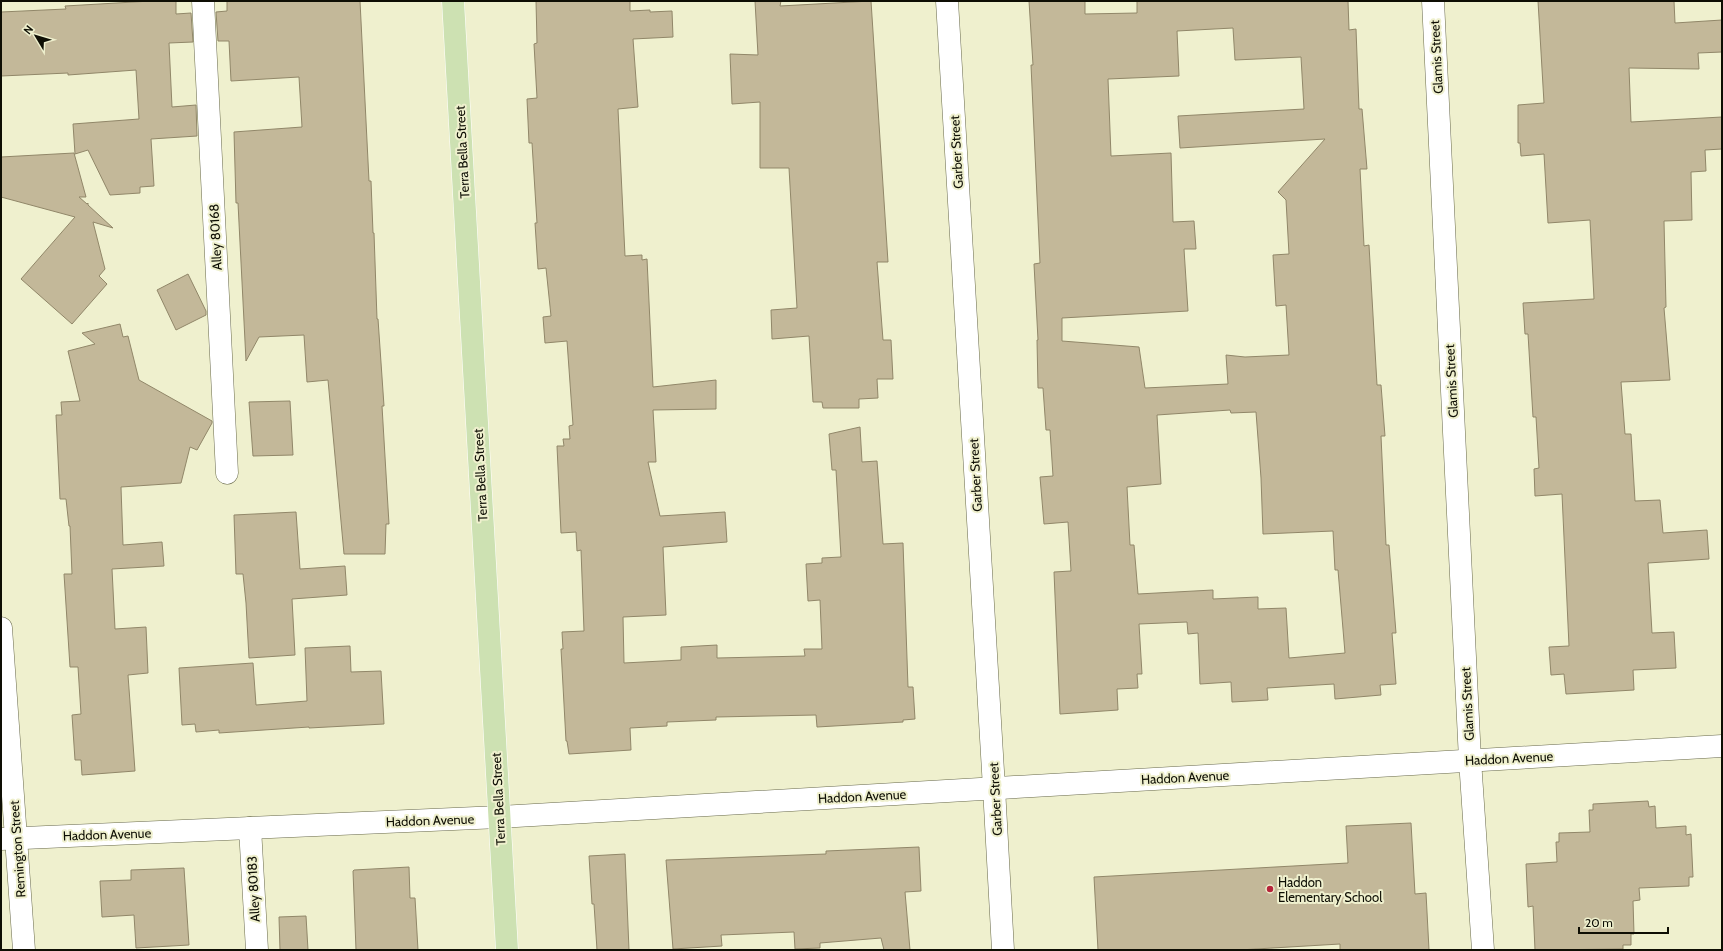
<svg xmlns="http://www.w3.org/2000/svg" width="1723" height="951" font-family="Cabin,sans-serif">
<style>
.building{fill:#c3b899;stroke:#918769;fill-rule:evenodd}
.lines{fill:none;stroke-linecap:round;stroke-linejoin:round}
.minor-casing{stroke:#696a4c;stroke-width:23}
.major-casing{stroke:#fff;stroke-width:23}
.minor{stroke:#fff;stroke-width:22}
.major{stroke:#cde1b2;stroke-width:22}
.poi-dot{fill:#b6243b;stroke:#eff0ce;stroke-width:1.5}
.labels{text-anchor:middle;stroke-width:4;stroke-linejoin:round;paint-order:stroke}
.street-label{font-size:13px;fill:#0e0e04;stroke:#eff0ce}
.poi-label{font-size:13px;fill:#0e0e04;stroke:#eff0ce;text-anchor:start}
</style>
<rect width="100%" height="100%" fill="#eff0ce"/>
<g class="building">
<polygon points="151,1 176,1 176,14 191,13 193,42 169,43 172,107 196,105 197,136 151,139 154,186 140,187 140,193 110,195 88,150 75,154 73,124 139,119 136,70 68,75 68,73 1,76 1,12 66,9 65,6"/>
<polygon points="227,1 360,1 369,181 371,181 373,233 374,233 377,319 378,319 384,406 382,406 389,524 386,524 385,554 344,554 328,380 307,382 304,335 259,337 246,361 238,203 236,203 234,132 302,127 299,77 231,81 229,41 218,41 216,12 227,11"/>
<polygon points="536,1 630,1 630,11 650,10 650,12 672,11 673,37 633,39 638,107 618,109 625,256 642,255 642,260 647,259 653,387 716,380 716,409 653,410 656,462 648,462 660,516 725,512 727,542 663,547 666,615 623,617 624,663 681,660 681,647 717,645 717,658 805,656 804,649 822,649 820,600 808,601 806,564 822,563 822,558 841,557 836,470 832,470 829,434 860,427 862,462 877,461 883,544 903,543 908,687 913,687 915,719 903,720 903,722 817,727 816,715 716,717 716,720 667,722 667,726 630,728 631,750 569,754 567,741 566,741 561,649 563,649 562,632 584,631 581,550 577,551 576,532 561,533 557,446 564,446 563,439 570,439 569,426 573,425 567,341 545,343 543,317 551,316 546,268 538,269 535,223 537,223 532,143 529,143 527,99 537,98 534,44 537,43"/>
<polygon points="755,1 781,1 780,6 871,1 888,262 877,262 883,340 891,340 893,379 877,379 878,398 859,399 859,408 823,408 822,402 813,402 809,336 772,339 771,310 797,308 789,168 760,168 760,102 732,104 730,54 758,55"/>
<path d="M1029 1H1085V14L1137 13V1H1348L1349 30 1356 29 1359 109H1362L1367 169H1360L1364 246 1369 245 1377 385H1381L1385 436H1381L1386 545H1389L1396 633H1392L1396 684 1380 685 1381 695 1335 699 1334 684 1267 688 1268 700 1232 702 1231 682 1200 684 1198 633 1188 634 1187 622 1139 624 1142 674H1137L1138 688 1117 689 1118 710 1060 714 1054 572 1071 571 1068 522 1044 524 1040 477 1053 476 1050 430H1046L1043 388H1038L1037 340H1038L1034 264 1040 263 1031 65H1033ZM1233 28 1235 60 1301 57 1304 109 1178 116 1180 148 1325 139 1278 192 1286 200 1289 254 1273 255 1276 306 1286 305 1289 355 1245 357 1226 355 1228 384 1145 388 1139 347 1062 341V318L1188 311 1184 249H1196L1194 221 1173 222 1171 153 1111 156 1108 79 1179 76 1177 31ZM1230 410 1231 413 1256 412 1261 478 1263 534 1333 531 1335 570H1338L1345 653 1289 658 1286 608 1258 609V597L1213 599V590L1138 594 1134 545H1130L1127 487 1161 484 1157 415Z"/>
<polygon points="1538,1 1674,1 1675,23 1722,20 1722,52 1698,53 1699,69 1629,68 1631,122 1722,117 1722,149 1705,150 1706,171 1691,172 1692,220 1664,221 1666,307 1664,308 1670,380 1621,382 1625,434 1631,434 1635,501 1660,500 1663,533 1707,530 1709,559 1648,563 1652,633 1674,632 1676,668 1633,670 1634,690 1566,694 1564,674 1551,675 1549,647 1569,646 1562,494 1535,496 1534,469 1539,468 1536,417 1533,417 1528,334 1525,334 1523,303 1594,299 1590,220 1548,223 1544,154 1521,156 1520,143 1518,143 1518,105 1544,103"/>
<polygon points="74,153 86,197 79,197 87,204 88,203 88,205 113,228 93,222 105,269 99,276 107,284 72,324 21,279 75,217 1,197 1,157"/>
<polygon points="188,274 206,311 206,315 176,330 157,290"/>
<polygon points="120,324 123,337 128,336 139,380 212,421 212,423 197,450 190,447 181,483 121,487 123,545 162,542 164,566 112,569 115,629 146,627 148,673 128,675 135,771 82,775 81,760 75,760 72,715 81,714 78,667 70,667 64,574 72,574 70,526 69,526 66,499 60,499 56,415 62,415 61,402 80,401 68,351 95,344 82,333"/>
<polygon points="290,401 293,455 253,456 249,402"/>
<polygon points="296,512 300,569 345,566 347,595 292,599 295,655 249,658 246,603 243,574 236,574 234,515"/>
<polygon points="350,646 351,672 381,671 384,724 309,728 309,727 219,733 219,730 196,732 195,724 182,725 179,668 253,663 256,705 307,701 305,648"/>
<polygon points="1648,801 1649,807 1655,806 1656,828 1686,826 1686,835 1691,834 1693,877 1689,877 1689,886 1639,888 1640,900 1633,901 1634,934 1631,934 1631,945 1623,945 1623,949 1535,950 1533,906 1528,907 1526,864 1557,862 1556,842 1559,842 1559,833 1590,832 1589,810 1593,810 1593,804"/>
<polygon points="1411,823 1415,894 1426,893 1429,950 1340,950 1340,944 1239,950 1098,950 1094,877 1348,863 1346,826"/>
<polygon points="919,847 921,891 905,892 910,950 884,950 881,938 820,943 820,948 795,949 794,932 721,935 722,946 673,949 666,860 826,854 826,851"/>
<polygon points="625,854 629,950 597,950 594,904 592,904 589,856"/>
<polygon points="409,867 410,898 415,898 418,950 356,950 353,871 354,870"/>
<polygon points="184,868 189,945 136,948 134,915 102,917 100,881 131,880 131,870"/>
<polygon points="306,916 308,950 280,950 279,917"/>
</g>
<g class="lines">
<g class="minor-casing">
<g id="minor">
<polyline points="203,1 227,473"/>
<polyline points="947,1 994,788 1003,950"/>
<polyline points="1433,1 1470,760 1483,950"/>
<polyline points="1,628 24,950"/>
<polyline points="250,828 257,950"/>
<polyline points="1,839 499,817 1722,746"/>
</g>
</g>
<g class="major-casing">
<polyline id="major" points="453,1 507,950"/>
</g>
<use href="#minor" class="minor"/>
<use href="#major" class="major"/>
</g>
<circle class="poi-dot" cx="1270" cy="889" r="4"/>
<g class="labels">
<g class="street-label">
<text transform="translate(1436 57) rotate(-93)" y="5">Glamis Street</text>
<text transform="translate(462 152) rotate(-93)" y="5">Terra Bella Street</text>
<text transform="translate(956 152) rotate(-93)" y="5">Garber Street</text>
<text transform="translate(215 237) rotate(-93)" y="5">Alley 80168</text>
<text transform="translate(1451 381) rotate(-93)" y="5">Glamis Street</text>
<text transform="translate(480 475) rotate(-93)" y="5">Terra Bella Street</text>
<text transform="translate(975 475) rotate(-93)" y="5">Garber Street</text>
<text transform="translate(1467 704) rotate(-93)" y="5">Glamis Street</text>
<text transform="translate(1509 758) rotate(-3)" y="5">Haddon Avenue</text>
<text transform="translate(1185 777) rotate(-3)" y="5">Haddon Avenue</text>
<text transform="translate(862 796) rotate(-3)" y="5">Haddon Avenue</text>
<text transform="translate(498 799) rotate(-93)" y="5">Terra Bella Street</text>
<text transform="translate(995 799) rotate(-93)" y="5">Garber Street</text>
<text transform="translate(430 820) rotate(-2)" y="5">Haddon Avenue</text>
<text transform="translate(107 834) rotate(-2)" y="5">Haddon Avenue</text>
<text transform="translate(17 849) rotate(-94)" y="5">Remington Street</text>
<text transform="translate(253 889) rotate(-93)" y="5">Alley 80183</text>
</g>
<g class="poi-label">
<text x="1278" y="887">Haddon<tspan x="1278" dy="15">Elementary School</tspan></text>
</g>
</g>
<rect width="1723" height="951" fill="none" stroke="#0e0e04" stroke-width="4"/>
<g transform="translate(36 36) rotate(308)" stroke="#eff0ce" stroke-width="3" paint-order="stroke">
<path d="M0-3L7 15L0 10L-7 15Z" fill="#0e0e04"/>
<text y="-6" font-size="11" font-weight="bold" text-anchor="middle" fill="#0e0e04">N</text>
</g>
<path d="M1579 927v6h89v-6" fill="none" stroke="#0e0e04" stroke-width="2"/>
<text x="1585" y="927" font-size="12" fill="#0e0e04" stroke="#eff0ce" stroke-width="3" paint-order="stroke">20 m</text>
</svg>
